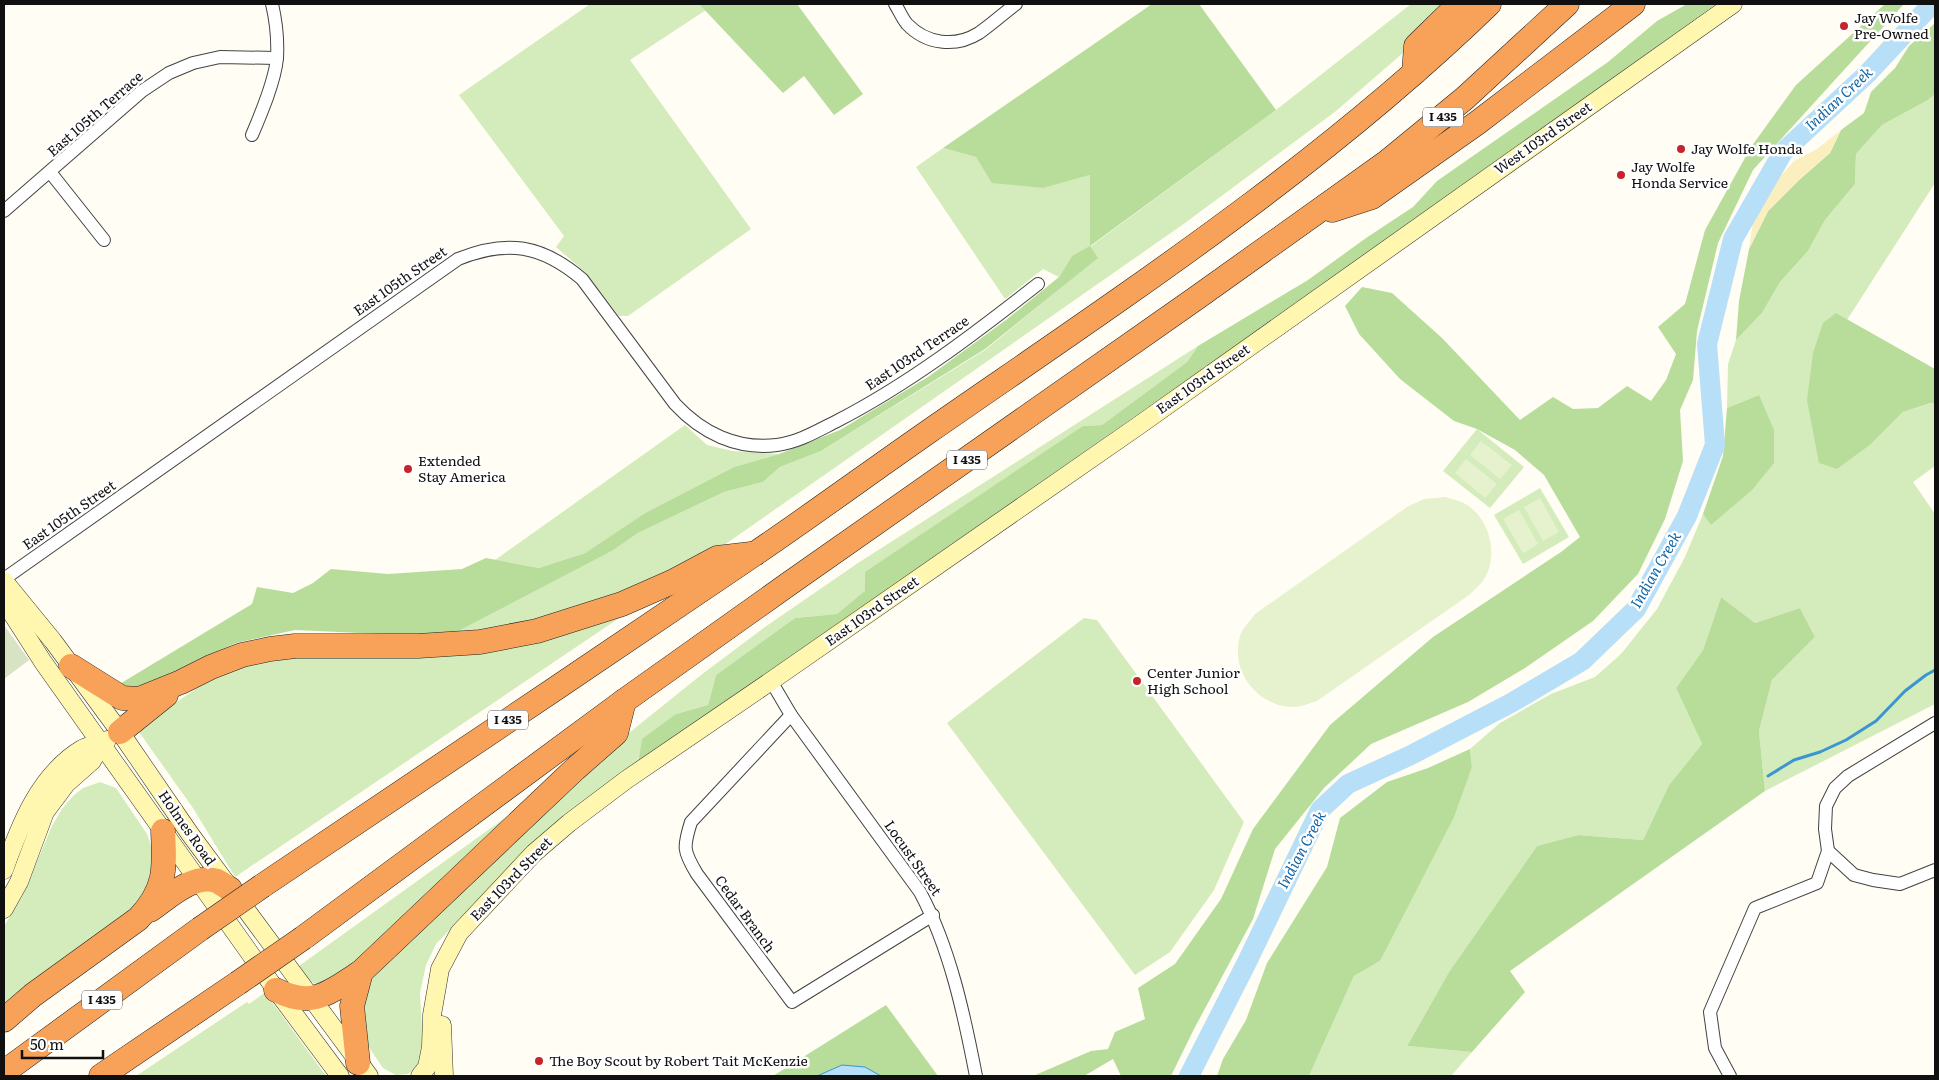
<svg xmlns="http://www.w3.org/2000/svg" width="1939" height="1080" font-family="Literata,serif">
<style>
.green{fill:#d4ecbb}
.forest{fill:#b8dd9a}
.sand{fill:#fcefbf}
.cemetery{fill:#d8e3c3}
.pitch{fill:#e5f2cd}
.water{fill:#b7dff8;stroke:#3b95d1}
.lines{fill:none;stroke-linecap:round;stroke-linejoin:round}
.stream{stroke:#3b95d1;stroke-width:3}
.river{stroke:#b7dff8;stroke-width:20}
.street-casing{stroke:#434343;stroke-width:14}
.secondary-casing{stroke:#323232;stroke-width:19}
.highway-casing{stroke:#212121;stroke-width:25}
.street{stroke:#fff;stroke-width:12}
.secondary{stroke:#fff6af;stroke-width:18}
.highway{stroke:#f8a259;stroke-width:24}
.highway-bridge-casing{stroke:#212121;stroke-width:25;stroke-linecap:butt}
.highway-bridge{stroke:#f8a259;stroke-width:24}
.poi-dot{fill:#c6232a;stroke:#fff;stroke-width:2}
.labels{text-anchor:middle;stroke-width:5;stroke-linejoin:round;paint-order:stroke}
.shield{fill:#fff;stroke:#585858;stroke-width:1}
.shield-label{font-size:12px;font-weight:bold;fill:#101010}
.poi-label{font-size:14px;fill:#101010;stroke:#fff;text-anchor:start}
.street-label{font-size:14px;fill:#101010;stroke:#fff}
.water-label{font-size:15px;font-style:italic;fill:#1467a8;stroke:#fff}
</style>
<rect width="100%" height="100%" fill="#fffdf4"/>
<g class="green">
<polygon points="590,4 699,4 706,10 630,60 751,229 628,316 619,316 585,272 556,247 564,236 459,95"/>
<polygon points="1411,4 1452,4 1411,46 1336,111 1185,223 727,543 700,560 550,621 447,637 612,551 638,533 724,492 763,482 780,467 821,451 985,350 1097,258 1072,256 1059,277 1043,269 1005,299 916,167 943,148 976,157 1042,188 1090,175 1091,246 1276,110"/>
<polygon points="1935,94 1935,183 1847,320 1836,313 1871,444 1903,412 1932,403 1935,404 1935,466 1913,482 1935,514 1935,704 1765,791 1759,731 1772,680 1815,637 1800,608 1755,623 1721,597 1703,650 1676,688 1702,744 1669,785 1643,840 1578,835 1537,846 1449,972 1407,1046 1472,1052 1451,1076 1309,1076 1354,976 1380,961 1472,767 1470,749 1500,723 1551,694 1595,677 1621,654 1657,609 1685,557 1703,514 1712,524 1759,395 1727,408 1728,364 1736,340 1762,313 1780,282 1808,251 1825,220 1855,184 1856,154 1882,125 1928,100"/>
<polygon points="1198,346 1187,362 1102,425 1083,426 837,614 795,618 716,675 708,705 676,714 637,765 506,872 436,944 426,965 420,993 423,1051 418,1067 408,1074 396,1075 383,1068 368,1046 359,1011 369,979 599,757 701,675 765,627 858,563"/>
<polygon points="685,425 707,445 732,451 779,454 734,467 645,513 585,553 539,568 495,560"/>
<polygon points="1477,429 1524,467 1490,508 1443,471"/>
<polygon points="1540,488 1569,537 1523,564 1494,515"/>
<polygon points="640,604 235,877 193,808 139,732 140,727 203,684 242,667 288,657 356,657"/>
<polygon points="1084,618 1097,620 1244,822 1214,890 1170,952 1135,975 947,723"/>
<polygon points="100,782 116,788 147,834 154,854 147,900 4,1011 4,926 22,897 52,826 62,809 73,796 83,788"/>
<path d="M545 789 360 961 320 985C309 983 305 975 299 966Z"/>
<polygon points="267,991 272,1002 326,1076 136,1076 247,1002 249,1004"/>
</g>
<g class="forest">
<polygon points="699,4 797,4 863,94 834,115 804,76 783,93"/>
<polygon points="1152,4 1199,4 1276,110 1090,246 1098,258 985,349 821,451 780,467 763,482 724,492 638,533 612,551 447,637 295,630 236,643 198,660 137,695 118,685 252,604 257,587 293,593 313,583 331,569 388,574 462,569 486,558 539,568 585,553 645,513 734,467 779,454 840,430 928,377 1006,320 1059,277 1072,256 1090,246 1090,175 1043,188 992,183 976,157 943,148"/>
<polygon points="1687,4 1716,4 1470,181 638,765 642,739 676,714 708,705 716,675 795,618 837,614 865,591 865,572 1083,426 1102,425 1187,362 1198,346 1308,280 1366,238 1413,207 1437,181 1608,62 1657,21"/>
<polygon points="1885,4 1904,4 1753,170 1718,243 1697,331 1693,380 1680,410 1683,461 1665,519 1638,574 1593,621 1525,668 1468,702 1371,744 1324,788 1275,849 1253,919 1194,1029 1171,1076 1121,1076 1113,1059 1084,1076 1033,1076 1091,1051 1108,1049 1115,1032 1145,1019 1138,988 1175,964 1221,899 1253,829 1330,725 1433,637 1561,552 1580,537 1544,475 1515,450 1477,429 1454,421 1400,379 1359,334 1345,306 1362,287 1392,293 1442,338 1520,420 1553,397 1573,409 1598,408 1627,386 1651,401 1666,380 1676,354 1658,327 1685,304 1705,230 1751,147 1796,85"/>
<polygon points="1935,23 1935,94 1928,100 1882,125 1856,154 1855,184 1825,220 1808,251 1780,282 1762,313 1736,340 1739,301 1749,249 1768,211 1799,180 1830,153 1841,130 1864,113 1871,92 1895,68 1909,46"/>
<polygon points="1836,313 1935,369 1935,404 1931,403 1903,412 1871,444 1837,469 1819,463 1807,400 1813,353 1823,323"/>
<polygon points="1759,395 1774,430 1774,463 1752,490 1711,525 1703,514 1723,456 1727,408"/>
<polygon points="1721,597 1755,623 1800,608 1815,637 1772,680 1759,731 1765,791 1510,971 1525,992 1472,1052 1407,1046 1449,972 1537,846 1578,835 1643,840 1669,785 1702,744 1676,688 1703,650"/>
<polygon points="1470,749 1472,767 1454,817 1380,961 1354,976 1309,1076 1217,1076 1223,1059 1246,1020 1267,963 1327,867 1340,818 1387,782 1428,768"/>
<polygon points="886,1005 938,1076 881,1076 865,1067 817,1076 773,1076"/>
</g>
<polygon class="sand" points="1841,130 1830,153 1799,180 1768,211 1749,249 1753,221 1778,179 1794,161 1817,149"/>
<polygon class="cemetery" points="4,625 29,660 4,679"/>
<g class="pitch">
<polygon points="1481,441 1512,465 1500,479 1470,455"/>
<polygon points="1466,459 1497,484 1485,498 1455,473"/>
<path d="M1445 497C1452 499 1461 501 1467 505 1491 520 1499 558 1483 581 1479 586 1473 591 1469 595L1317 701C1310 703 1301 707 1294 707 1257 707 1228 669 1241 633 1244 627 1251 620 1255 614L1407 507 1424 499Z"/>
<polygon points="1540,498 1559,532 1543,541 1524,507"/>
<polygon points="1519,510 1538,544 1523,553 1503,519"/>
</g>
<polygon class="water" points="842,1065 865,1067 881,1076 817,1076"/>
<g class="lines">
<polyline class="stream" points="1768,776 1794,760 1820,752 1846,740 1876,721 1905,691 1926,675 1935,670"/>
<polyline class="river" points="1189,1076 1247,962 1320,810 1348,784 1409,756 1511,703 1582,661 1636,609 1687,516 1715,445 1707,344 1733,239 1783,152 1867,74 1932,4"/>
<g class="street-casing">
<g id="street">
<path d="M895 4C899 10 902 18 907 24 926 44 955 48 979 33 992 24 1004 13 1016 4"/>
<path d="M252 135C261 114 275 81 277 58 278 40 276 21 272 4"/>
<polyline points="50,172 104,240"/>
<polyline points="4,211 142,91 169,73 193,63 220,57 277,58"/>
<path d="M4 579 458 259C507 239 542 245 582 279L675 404C702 433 737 450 777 445 799 442 817 431 837 421 909 384 974 334 1038 284"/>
<path d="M771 681 791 715 920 892C950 948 964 1014 976 1076"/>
<path d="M791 715 691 822C683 847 683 851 697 874L792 1002 933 915"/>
<polyline points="1828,851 1854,875 1873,880 1900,884 1935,870"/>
<polyline points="1730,1076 1715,1048 1710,1012 1755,908 1817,883 1828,851 1825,829 1826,806 1835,788 1848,776 1935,723"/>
</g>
</g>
<g class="secondary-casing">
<g id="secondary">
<polyline points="4,581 53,641 120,732 190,834 369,1076"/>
<polyline points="4,601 43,662 276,990 340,1076"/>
<path d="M4 870C20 825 39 775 82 749 89 744 99 746 107 740"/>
<polyline points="4,909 19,882 45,812 66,784 92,761 102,744"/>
<polyline points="442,1025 444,1076"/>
<polyline points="420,1076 427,1067 431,1047 432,1015 440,969 459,933 534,853 569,823 626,780 771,681 1138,426 1733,4"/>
</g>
</g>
<g class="highway-casing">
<g id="highway">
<polyline points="1414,73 1416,46 1459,4"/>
<polyline points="1332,210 1372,197 1477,123 1633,4"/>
<polyline points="71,666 122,698 139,699 181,682 211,667 242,655 270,649 295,646 418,646 480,642 537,631 622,604 672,582 717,558 751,554"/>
<polyline points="120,732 166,695"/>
<path d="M262 886C425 776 590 666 753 555 812 515 869 473 928 432 1121 298 1320 168 1489 4"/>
<path d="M150 910C168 898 193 873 217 881 221 883 226 887 230 889"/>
<polyline points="303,938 624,701 790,583 1195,299 1387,162 1465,98 1567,4"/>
<path d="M276 990C313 1009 330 992 361 972"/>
<path d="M4 1020 33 995 138 919C166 890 165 869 163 831"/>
<polyline points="358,1063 352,1006 361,972 575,769 616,733 624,701"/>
<polyline points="4,1072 200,929"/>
<polyline points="101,1076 238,983"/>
</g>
</g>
<use href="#street" class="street"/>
<use href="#secondary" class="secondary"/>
<use href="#highway" class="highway"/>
<g class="highway-bridge-casing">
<g id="highway-bridge">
<polyline points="200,929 262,886"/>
<polyline points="238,983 303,938"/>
</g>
</g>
<use href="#highway-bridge" class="highway-bridge"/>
</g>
<g class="poi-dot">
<circle cx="1844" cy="26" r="5"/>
<circle cx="1681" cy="149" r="5"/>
<circle cx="1621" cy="175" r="5"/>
<circle cx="408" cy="469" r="5"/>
<circle cx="1137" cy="681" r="5"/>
<circle cx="539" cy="1061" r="5"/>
</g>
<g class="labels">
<g class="shield">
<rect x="1423" y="107.5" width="40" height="19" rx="4"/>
<rect x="947" y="450.5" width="40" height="19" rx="4"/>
<rect x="488" y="710.5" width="40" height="19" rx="4"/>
<rect x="82" y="990.5" width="40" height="19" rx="4"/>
</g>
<g class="shield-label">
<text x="1443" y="121">I 435</text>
<text x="967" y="464">I 435</text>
<text x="508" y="724">I 435</text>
<text x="102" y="1004">I 435</text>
</g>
<g class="poi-label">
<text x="1854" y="23">Jay Wolfe<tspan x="1854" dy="16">Pre-Owned</tspan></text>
<text x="1691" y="154">Jay Wolfe Honda</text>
<text x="1631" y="172">Jay Wolfe<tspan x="1631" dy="16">Honda Service</tspan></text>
<text x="418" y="466">Extended<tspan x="418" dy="16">Stay America</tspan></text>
<text x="1147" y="678">Center Junior<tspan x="1147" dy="16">High School</tspan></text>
<text x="549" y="1066">The Boy Scout by Robert Tait McKenzie</text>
</g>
<g class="street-label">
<text transform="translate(95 114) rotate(-41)" y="5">East 105th Terrace</text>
<text transform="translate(1543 138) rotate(-35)" y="5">West 103rd Street</text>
<text transform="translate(400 281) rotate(-35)" y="5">East 105th Street</text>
<text transform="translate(917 353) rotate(-34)" y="5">East 103rd Terrace</text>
<text transform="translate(1203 379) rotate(-35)" y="5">East 103rd Street</text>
<text transform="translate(69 515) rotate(-35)" y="5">East 105th Street</text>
<text transform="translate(872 611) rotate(-35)" y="5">East 103rd Street</text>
<text transform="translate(187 828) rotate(55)" y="5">Holmes Road</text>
<text transform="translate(913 858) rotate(55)" y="5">Locust Street</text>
<text transform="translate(511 879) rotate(-46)" y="5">East 103rd Street</text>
<text transform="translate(745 914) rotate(54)" y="5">Cedar Branch</text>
</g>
<g class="water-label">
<text transform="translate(1839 99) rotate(-43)" y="5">Indian Creek</text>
<text transform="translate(1656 570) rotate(-60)" y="5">Indian Creek</text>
<text transform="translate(1302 850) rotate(-62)" y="5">Indian Creek</text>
</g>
</g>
<rect width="1939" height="1080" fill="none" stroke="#101010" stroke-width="10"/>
<path d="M22 1050v8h81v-8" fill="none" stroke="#101010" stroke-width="2.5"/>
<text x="30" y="1050" font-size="15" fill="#101010" stroke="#ffffff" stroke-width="4" paint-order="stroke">50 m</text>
</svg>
